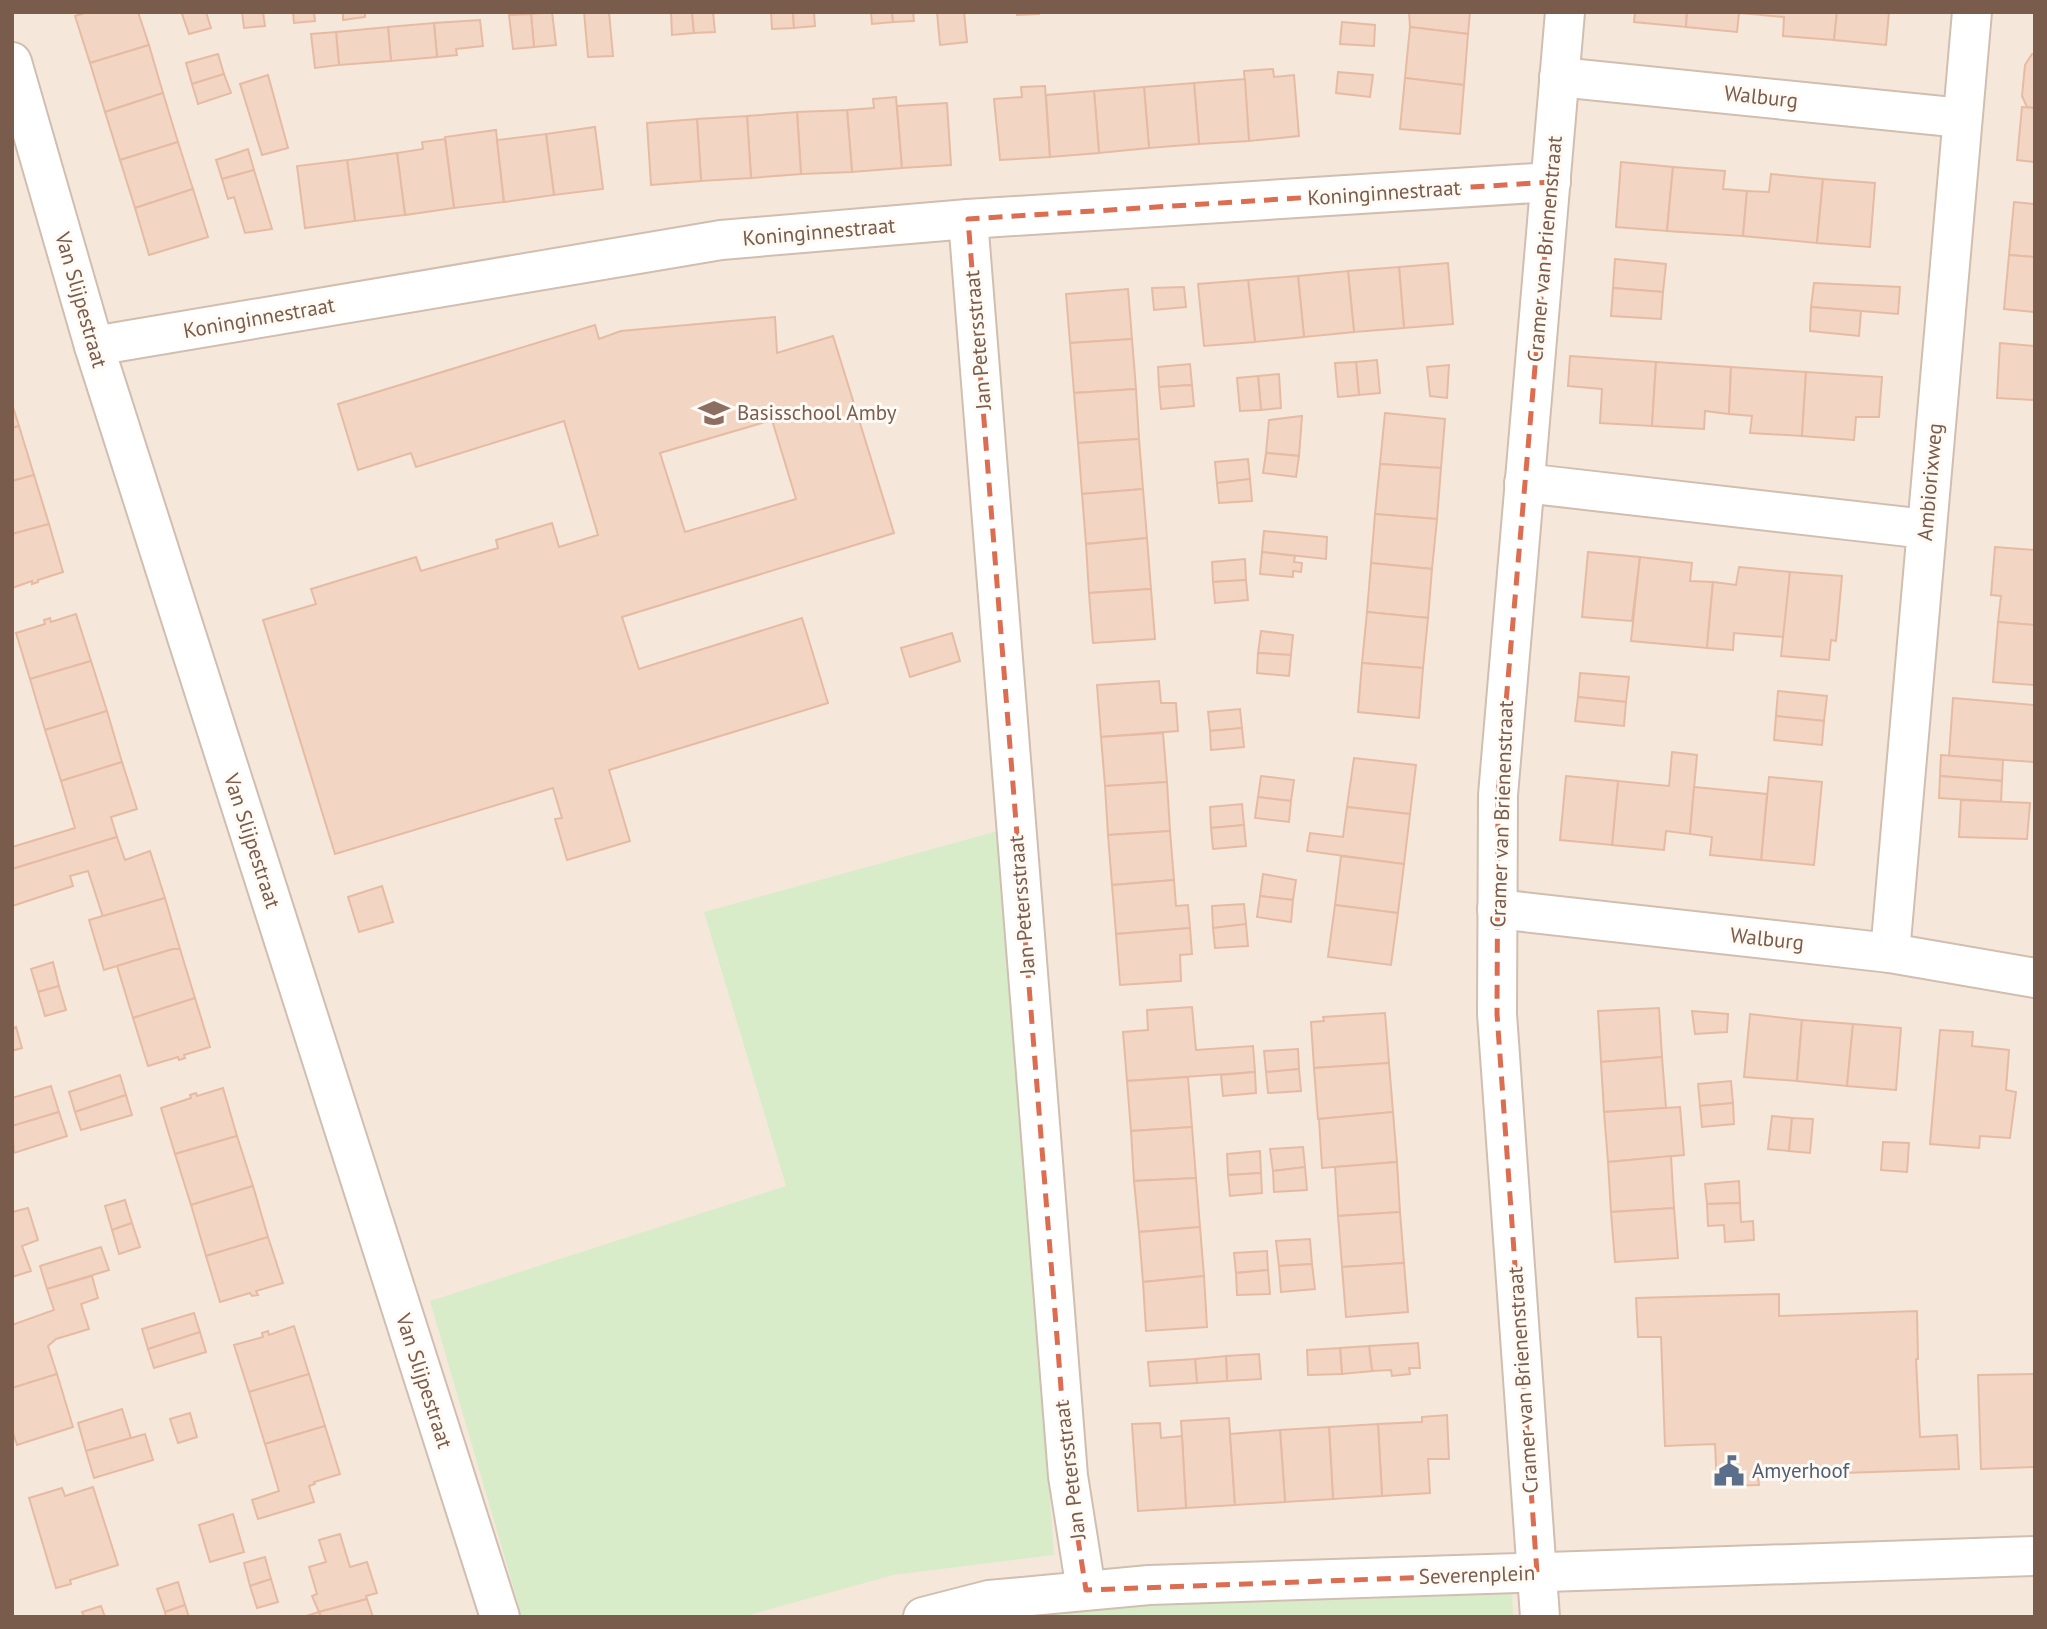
<svg xmlns="http://www.w3.org/2000/svg" width="2047" height="1629" font-family="'PT Sans',sans-serif">
<style>
.residential{fill:#f5e8da}
.green{fill:#d8ecc9}
.building{fill:#f3d5c3;stroke:#e6bba3;stroke-width:2;fill-rule:evenodd}
.lines{fill:none;stroke-linecap:round;stroke-linejoin:round}
.minor-casing{stroke:#d1beb0;stroke-width:42}
.minor{stroke:#fff;stroke-width:38}
.marked{fill:none;stroke:#dc6d51;stroke-width:5;stroke-dasharray:14 9;stroke-linejoin:round}
.labels{text-anchor:middle;stroke-width:6;stroke-linejoin:round;paint-order:stroke}
.street-label{font-size:21px;fill:#7a5c4d;stroke:#fffaf3}
.education-label{font-size:21px;fill:#785e54;stroke:#fffaf3;text-anchor:start}
.service-label{font-size:21px;fill:#4e5e75;stroke:#fffaf3;text-anchor:start}
</style>
<rect width="100%" height="100%" fill="#fdf6ec"/>
<rect class="residential" x="12" y="12" width="2023" height="1605"/>
<g class="green">
<polygon points="1001,830 1054,1555 893,1575 742,1617 522,1617 430,1301 786,1186 704,912"/>
<polygon points="1512,1587 1513,1617 972,1617 1047,1597"/>
</g>
<g class="building">
<polygon points="88,12 138,12 149,45 90,63 75,16"/>
<polygon points="187,12 206,12 211,28 189,34 182,14"/>
<polygon points="242,12 263,12 265,26 244,28"/>
<polygon points="293,12 314,12 315,21 294,23"/>
<polygon points="343,12 365,12 365,17 343,20"/>
<polygon points="552,12 556,45 534,47 531,14"/>
<polygon points="584,12 609,12 613,56 588,57"/>
<polygon points="671,12 692,12 694,33 672,35"/>
<polygon points="692,12 713,12 715,32 694,33"/>
<polygon points="771,12 793,12 794,28 772,29"/>
<polygon points="793,12 814,12 815,26 794,28"/>
<polygon points="871,12 892,12 893,22 872,24"/>
<polygon points="892,12 913,12 914,21 893,22"/>
<polygon points="937,12 964,12 967,42 940,45"/>
<polygon points="1017,12 1039,12 1039,14 1017,15"/>
<polygon points="1409,12 1470,12 1468,34 1410,27"/>
<polygon points="1635,12 1687,12 1686,27 1634,22"/>
<polygon points="1687,12 1762,12 1762,15 1739,13 1737,32 1686,27"/>
<polygon points="1762,12 1837,12 1834,40 1783,36 1784,17 1762,15"/>
<polygon points="1837,12 1889,12 1886,45 1834,40"/>
<polygon points="531,14 534,47 513,49 509,15"/>
<polygon points="480,20 483,46 456,49 457,55 437,57 434,23"/>
<polygon points="1342,22 1375,25 1374,46 1340,44"/>
<polygon points="434,23 437,57 391,61 388,27"/>
<polygon points="388,27 391,61 339,65 336,32"/>
<polygon points="1410,27 1468,34 1464,85 1405,78"/>
<polygon points="336,32 339,65 315,68 311,34"/>
<polygon points="149,45 163,93 105,112 90,63"/>
<polygon points="218,54 224,74 192,84 186,63"/>
<polygon points="2032,54 2035,54 2035,108 2027,107 2022,96 2025,65"/>
<polygon points="1273,69 1274,77 1294,75 1299,136 1249,141 1244,71"/>
<polygon points="1338,72 1373,75 1370,97 1336,93"/>
<polygon points="224,74 231,93 198,104 192,84"/>
<polygon points="268,75 288,148 262,155 240,84"/>
<polygon points="1405,78 1464,85 1460,134 1400,129"/>
<polygon points="1245,79 1249,141 1199,144 1194,83"/>
<polygon points="1194,83 1199,144 1149,148 1144,87"/>
<polygon points="1045,86 1050,157 1000,160 994,99 1022,97 1021,87"/>
<polygon points="1144,87 1149,148 1099,153 1094,91"/>
<polygon points="1094,91 1099,153 1050,157 1046,95"/>
<polygon points="163,93 178,142 120,160 105,112"/>
<polygon points="896,97 902,168 852,172 847,110 874,108 873,99"/>
<polygon points="947,103 951,165 902,168 897,106"/>
<polygon points="2022,107 2035,108 2035,162 2017,160"/>
<polygon points="847,110 852,172 801,174 797,112"/>
<polygon points="797,112 801,174 751,178 747,116"/>
<polygon points="747,116 751,178 701,181 697,119"/>
<polygon points="697,119 701,181 651,185 647,123"/>
<polygon points="595,127 603,189 554,195 546,134"/>
<polygon points="496,130 504,202 454,208 445,137"/>
<polygon points="546,134 554,195 504,202 497,140"/>
<polygon points="445,139 454,208 405,215 397,153 423,149 422,142"/>
<polygon points="178,142 193,189 135,208 120,160"/>
<polygon points="248,149 254,170 222,179 216,160"/>
<polygon points="397,153 405,215 355,221 347,160"/>
<polygon points="347,160 355,221 305,228 297,166"/>
<polygon points="1621,162 1673,167 1667,231 1616,227"/>
<polygon points="1673,167 1725,171 1723,189 1747,191 1743,236 1667,231"/>
<polygon points="254,170 272,229 245,233 234,197 228,199 222,179"/>
<polygon points="1771,174 1823,179 1817,243 1743,236 1747,191 1769,192"/>
<polygon points="1823,179 1875,183 1870,247 1817,243"/>
<polygon points="193,189 208,237 149,255 135,208"/>
<polygon points="2014,202 2035,204 2035,257 2009,255"/>
<polygon points="2009,255 2035,257 2035,312 2004,309"/>
<polygon points="1615,259 1666,264 1663,292 1613,288"/>
<polygon points="1448,263 1453,324 1404,328 1399,267"/>
<polygon points="1399,267 1404,328 1354,332 1348,271"/>
<polygon points="1348,271 1354,332 1304,337 1298,276"/>
<polygon points="1298,276 1304,337 1255,342 1248,280"/>
<polygon points="1248,280 1255,342 1204,346 1198,284"/>
<polygon points="1814,283 1900,287 1898,314 1811,307"/>
<polygon points="1184,287 1186,307 1154,310 1152,288"/>
<polygon points="1613,288 1663,292 1661,319 1611,316"/>
<polygon points="1128,289 1132,339 1070,343 1066,294"/>
<polygon points="1811,307 1861,311 1859,336 1810,331"/>
<path d="M775 317 777 353 833 336 894 533 622 617 639 669 802 618 828 703 609 770 630 841 567 860 555 819 562 818 553 788 335 854 263 620 316 604 311 589 416 557 421 571 498 548 496 540 552 523 559 547 598 535 564 421 416 467 411 453 358 470 338 404 595 325 599 339 621 331ZM772 420 796 499 685 532 660 453Z"/>
<polygon points="1132,339 1136,389 1074,393 1070,343"/>
<polygon points="2000,343 2035,346 2035,400 1997,398"/>
<polygon points="1570,356 1656,362 1652,426 1600,423 1602,389 1568,386"/>
<polygon points="1377,360 1380,393 1359,395 1356,362"/>
<polygon points="1356,362 1359,395 1338,397 1335,363"/>
<polygon points="1656,362 1731,367 1729,414 1705,411 1704,429 1652,426"/>
<polygon points="1190,364 1192,385 1159,387 1158,367"/>
<polygon points="1449,365 1447,398 1430,396 1427,367"/>
<polygon points="1731,367 1806,372 1802,436 1750,433 1752,416 1729,414"/>
<polygon points="1806,372 1882,377 1879,417 1856,417 1854,440 1802,436"/>
<polygon points="1279,374 1281,408 1261,410 1258,376"/>
<polygon points="1258,376 1261,410 1240,411 1237,378"/>
<polygon points="1192,385 1194,406 1161,409 1159,387"/>
<polygon points="1136,389 1139,439 1078,443 1074,393"/>
<polygon points="12,404 19,426 12,428"/>
<polygon points="1385,413 1445,419 1441,468 1380,464"/>
<polygon points="1302,416 1299,456 1266,453 1269,420"/>
<polygon points="19,426 34,475 12,481 12,428"/>
<polygon points="1139,439 1143,489 1082,494 1078,443"/>
<polygon points="1266,453 1299,456 1296,477 1263,473"/>
<polygon points="1248,459 1250,479 1217,483 1215,462"/>
<polygon points="1380,464 1441,468 1437,519 1375,514"/>
<polygon points="34,475 49,524 12,534 12,481"/>
<polygon points="1250,479 1252,501 1219,503 1217,483"/>
<polygon points="1143,489 1147,538 1086,544 1082,494"/>
<polygon points="1375,514 1437,519 1432,569 1371,563"/>
<polygon points="49,524 63,572 38,580 38,582 32,584 32,581 12,588 12,534"/>
<polygon points="1264,531 1327,537 1326,559 1262,552"/>
<polygon points="1147,538 1151,589 1089,593 1086,544"/>
<polygon points="1995,547 2035,550 2035,625 1998,622 2001,596 1991,595"/>
<polygon points="1262,552 1295,556 1294,562 1302,563 1301,572 1293,571 1293,577 1260,574"/>
<polygon points="1588,552 1640,557 1632,621 1582,617"/>
<polygon points="1640,557 1692,563 1690,581 1713,582 1707,648 1631,641"/>
<polygon points="1245,559 1246,580 1213,582 1212,562"/>
<polygon points="1371,563 1432,569 1428,618 1367,612"/>
<polygon points="1739,567 1790,572 1784,637 1734,633 1733,650 1707,648 1713,582 1736,585"/>
<polygon points="1790,572 1842,576 1836,641 1831,640 1829,660 1781,656"/>
<polygon points="1246,580 1248,600 1215,603 1213,582"/>
<polygon points="1151,589 1155,639 1093,643 1089,593"/>
<polygon points="1367,612 1428,618 1423,668 1362,663"/>
<polygon points="76,614 91,661 30,679 16,633 45,624 44,620 50,618 51,622"/>
<polygon points="1998,622 2035,625 2035,685 1993,682"/>
<polygon points="1261,631 1293,635 1291,655 1258,653"/>
<polygon points="952,633 960,661 910,677 901,648"/>
<polygon points="1258,653 1291,655 1289,676 1257,673"/>
<polygon points="91,661 107,711 45,730 30,679"/>
<polygon points="1362,663 1423,668 1419,718 1358,712"/>
<polygon points="1580,673 1629,677 1626,702 1578,697"/>
<polygon points="1159,681 1161,703 1176,703 1178,731 1101,737 1097,685"/>
<polygon points="1778,691 1827,696 1824,721 1776,716"/>
<polygon points="1578,697 1626,702 1624,726 1575,721"/>
<polygon points="1953,698 2035,705 2035,762 1949,756"/>
<polygon points="1240,709 1242,728 1210,731 1208,712"/>
<polygon points="107,711 122,762 61,781 45,730"/>
<polygon points="1776,716 1824,721 1822,745 1774,740"/>
<polygon points="1242,728 1244,747 1211,750 1210,731"/>
<polygon points="1163,733 1167,782 1105,786 1101,737"/>
<polygon points="1672,752 1697,755 1690,834 1666,831 1664,850 1612,845 1618,781 1669,786"/>
<polygon points="1941,755 2003,760 2002,781 1940,776"/>
<polygon points="1354,758 1416,765 1410,814 1347,807"/>
<polygon points="122,762 137,809 111,817 117,837 12,869 12,847 75,828 61,781"/>
<polygon points="1261,776 1294,780 1291,801 1258,797"/>
<polygon points="1566,776 1618,781 1612,845 1560,840"/>
<polygon points="1940,776 2002,781 2001,802 1939,798"/>
<polygon points="1769,777 1822,782 1814,865 1761,860"/>
<polygon points="1167,782 1170,831 1108,835 1105,786"/>
<polygon points="1694,787 1767,794 1761,860 1710,855 1712,837 1690,834"/>
<polygon points="1258,797 1291,801 1289,822 1255,818"/>
<polygon points="1961,800 2030,803 2027,839 1959,837"/>
<polygon points="1242,804 1244,825 1211,828 1210,807"/>
<polygon points="1347,807 1410,814 1404,864 1307,851 1310,833 1343,837"/>
<polygon points="1244,825 1246,846 1213,849 1211,828"/>
<polygon points="1170,831 1174,880 1112,885 1108,835"/>
<polygon points="117,837 125,860 150,851 165,898 103,917 88,871 70,876 73,886 12,906 12,869"/>
<polygon points="1341,856 1404,864 1398,913 1335,905"/>
<polygon points="1263,874 1296,880 1293,900 1260,896"/>
<polygon points="1174,880 1176,906 1188,905 1190,928 1116,934 1112,885"/>
<polygon points="382,886 393,922 359,932 348,897"/>
<polygon points="1260,896 1293,900 1291,922 1257,917"/>
<polygon points="165,898 180,949 173,949 104,970 89,920"/>
<polygon points="1244,904 1246,924 1213,928 1212,906"/>
<polygon points="1335,905 1398,913 1391,965 1328,957"/>
<polygon points="1246,924 1248,946 1215,948 1213,928"/>
<polygon points="1190,928 1192,954 1180,955 1181,981 1120,985 1116,934"/>
<polygon points="173,949 180,949 195,998 133,1018 117,966"/>
<polygon points="53,962 59,986 38,992 31,969"/>
<polygon points="59,986 66,1010 45,1016 38,992"/>
<polygon points="195,998 210,1047 184,1055 185,1058 179,1060 178,1057 148,1066 133,1018"/>
<polygon points="1192,1007 1196,1050 1253,1046 1255,1072 1127,1081 1123,1032 1148,1030 1147,1010"/>
<polygon points="1659,1008 1662,1057 1601,1062 1598,1011"/>
<polygon points="1692,1011 1728,1014 1727,1032 1695,1034"/>
<polygon points="1385,1013 1389,1063 1314,1068 1311,1022 1324,1021 1323,1017"/>
<polygon points="1750,1014 1802,1020 1797,1081 1744,1077"/>
<polygon points="1802,1020 1853,1024 1847,1086 1797,1081"/>
<polygon points="1853,1024 1901,1028 1896,1090 1847,1086"/>
<polygon points="16,1027 22,1048 12,1051 12,1029"/>
<polygon points="1940,1030 1973,1032 1972,1046 2009,1050 2006,1090 2016,1092 2010,1138 1980,1136 1979,1148 1930,1144"/>
<polygon points="1298,1049 1299,1069 1266,1072 1264,1051"/>
<polygon points="1662,1057 1666,1108 1604,1112 1601,1062"/>
<polygon points="1389,1063 1393,1112 1318,1119 1314,1068"/>
<polygon points="1299,1069 1301,1091 1268,1093 1266,1072"/>
<polygon points="1255,1072 1256,1093 1223,1096 1221,1075"/>
<polygon points="120,1075 126,1095 75,1112 69,1092"/>
<polygon points="1188,1077 1192,1127 1131,1131 1127,1081"/>
<polygon points="1731,1081 1733,1103 1700,1106 1698,1084"/>
<polygon points="51,1086 59,1112 12,1126 12,1098"/>
<polygon points="223,1088 237,1136 175,1154 161,1108 191,1098 190,1095 196,1093 197,1096"/>
<polygon points="126,1095 132,1115 81,1130 75,1112"/>
<polygon points="1733,1103 1734,1124 1702,1127 1700,1106"/>
<polygon points="1680,1107 1684,1155 1608,1162 1604,1112"/>
<polygon points="59,1112 67,1136 14,1153 12,1126"/>
<polygon points="1393,1112 1397,1162 1322,1168 1319,1119"/>
<polygon points="1772,1116 1792,1118 1789,1151 1768,1149"/>
<polygon points="1792,1118 1813,1119 1810,1153 1789,1151"/>
<polygon points="1192,1127 1196,1178 1134,1181 1131,1131"/>
<polygon points="237,1136 253,1186 191,1205 175,1154"/>
<polygon points="1883,1142 1909,1143 1907,1172 1881,1170"/>
<polygon points="1303,1147 1305,1167 1273,1171 1270,1149"/>
<polygon points="1260,1151 1261,1173 1228,1175 1227,1154"/>
<polygon points="1671,1156 1674,1208 1611,1212 1608,1162"/>
<polygon points="1397,1162 1400,1212 1338,1216 1335,1167"/>
<polygon points="1305,1167 1307,1190 1274,1192 1273,1171"/>
<polygon points="1261,1173 1262,1193 1230,1196 1228,1175"/>
<polygon points="1196,1178 1200,1227 1139,1232 1134,1181"/>
<polygon points="1739,1181 1740,1203 1707,1204 1705,1184"/>
<polygon points="253,1186 268,1237 206,1256 191,1205"/>
<polygon points="125,1200 132,1223 112,1230 105,1206"/>
<polygon points="1740,1203 1741,1222 1753,1221 1754,1240 1725,1242 1724,1225 1708,1226 1707,1204"/>
<polygon points="28,1208 38,1240 22,1246 31,1271 12,1277 12,1212"/>
<polygon points="1674,1208 1678,1258 1615,1262 1611,1212"/>
<polygon points="1400,1212 1404,1263 1342,1267 1338,1216"/>
<polygon points="132,1223 140,1247 119,1254 112,1230"/>
<polygon points="1200,1227 1204,1276 1143,1282 1139,1232"/>
<polygon points="268,1237 283,1283 256,1291 258,1295 252,1296 250,1293 220,1302 206,1256"/>
<polygon points="1310,1239 1312,1264 1279,1266 1276,1241"/>
<polygon points="101,1247 109,1270 47,1289 40,1266"/>
<polygon points="1267,1251 1268,1270 1236,1273 1234,1253"/>
<polygon points="1404,1263 1408,1312 1346,1317 1342,1267"/>
<polygon points="1312,1264 1315,1289 1281,1292 1279,1266"/>
<polygon points="1268,1270 1270,1294 1237,1295 1236,1273"/>
<polygon points="92,1276 98,1298 81,1304 89,1329 56,1339 48,1346 57,1374 12,1388 12,1325 54,1310 47,1289"/>
<polygon points="1204,1276 1207,1327 1146,1331 1143,1282"/>
<polygon points="1779,1294 1779,1316 1917,1311 1918,1359 1916,1359 1920,1437 1957,1435 1959,1469 1758,1476 1759,1485 1717,1486 1715,1444 1665,1446 1661,1337 1638,1337 1636,1298"/>
<polygon points="194,1313 200,1332 148,1349 142,1329"/>
<polygon points="294,1326 309,1374 249,1392 234,1345 263,1337 262,1333 268,1331 269,1335"/>
<polygon points="200,1332 206,1352 154,1368 148,1349"/>
<polygon points="1418,1343 1420,1368 1409,1368 1410,1374 1392,1376 1391,1370 1372,1371 1369,1346"/>
<polygon points="1369,1346 1372,1371 1342,1374 1340,1348"/>
<polygon points="1340,1348 1342,1374 1308,1375 1307,1350"/>
<polygon points="1259,1354 1261,1379 1227,1381 1226,1356"/>
<polygon points="1226,1356 1227,1381 1197,1383 1195,1359"/>
<polygon points="1195,1359 1197,1383 1150,1386 1148,1362"/>
<polygon points="57,1374 73,1427 17,1445 12,1430 12,1388"/>
<polygon points="309,1374 325,1426 265,1444 249,1392"/>
<polygon points="2035,1374 2035,1467 1981,1469 1978,1375"/>
<polygon points="122,1409 131,1438 86,1451 78,1423"/>
<polygon points="190,1413 197,1437 178,1443 170,1419"/>
<polygon points="1447,1415 1449,1459 1428,1459 1430,1493 1382,1496 1378,1424 1422,1422 1422,1417"/>
<polygon points="1229,1418 1235,1505 1186,1508 1181,1421"/>
<polygon points="1160,1423 1161,1438 1182,1436 1186,1508 1138,1511 1132,1424"/>
<polygon points="1378,1424 1382,1496 1333,1499 1329,1427"/>
<polygon points="325,1426 340,1474 314,1482 315,1484 309,1486 314,1502 258,1519 252,1500 279,1491 265,1444"/>
<polygon points="1329,1427 1333,1499 1285,1502 1280,1430"/>
<polygon points="1280,1430 1285,1502 1235,1505 1230,1434"/>
<polygon points="145,1434 153,1460 94,1478 86,1451"/>
<polygon points="93,1487 118,1565 70,1580 71,1584 56,1588 29,1498 62,1488 65,1496"/>
<polygon points="233,1514 244,1552 210,1562 199,1525"/>
<polygon points="340,1534 350,1567 367,1562 377,1593 366,1596 367,1599 319,1612 312,1596 317,1594 309,1567 326,1562 319,1540"/>
<polygon points="265,1557 271,1579 250,1586 244,1563"/>
<polygon points="271,1579 278,1602 257,1608 250,1586"/>
<polygon points="178,1582 185,1605 165,1612 157,1589"/>
<polygon points="367,1599 373,1617 321,1617 319,1612"/>
<polygon points="185,1605 189,1617 166,1617 165,1612"/>
<polygon points="101,1606 105,1617 84,1617 82,1612"/>
<polygon points="319,1612 321,1617 303,1617"/>
</g>
<g class="lines">
<g class="minor-casing">
<g id="minor">
<polyline points="12,62 94,346 500,1617"/>
<polyline points="1559,77 1962,118"/>
<polyline points="968,219 1068,1476 1086,1590"/>
<polyline points="94,346 721,240 968,219 1551,182"/>
<polyline points="1524,483 1926,529"/>
<polyline points="1497,909 1890,953 2035,978"/>
<polyline points="1890,953 1972,12"/>
<polyline points="923,1617 989,1600 1149,1585 2035,1556"/>
<polyline points="1540,1617 1497,1014 1498,795 1565,12"/>
</g>
</g>
<use href="#minor" class="minor"/>
</g>
<path class="marked" d="M1551 182 1498 795 1497 1014 1537 1573 1086 1590 1068 1476 968 219Z"/>
<defs>
<g id="school-bare" transform="scale(2.415)"><path d="M0-5L7-2L0 1L-7-2ZM-4 1L0 2.5L4 1V4Q0 6-4 4Z" fill="#8d6e63" stroke="#fffaf3" stroke-width="2.5" paint-order="stroke"/></g>
<g id="civic-bare" transform="scale(2.415)"><path d="M-.6-6.5H3V-4.5H.6V-3L4-1V1h2V6H-6V1h2V-1L-.6-3ZM-1.2 2.5V6h2.4V2.5Z" fill="#5c6f8a" stroke="#fffaf3" stroke-width="2.5" paint-order="stroke"/></g>
</defs>
<g fill-rule="evenodd">
<use href="#school-bare" x="714" y="413"/>
<use href="#civic-bare" x="1729" y="1471"/>
</g>
<g class="labels">
<g class="street-label">
<text transform="translate(1761 97) rotate(6)" y="7">Walburg</text>
<text transform="translate(1384 193) rotate(-4)" y="7">Koninginnestraat</text>
<text transform="translate(819 232) rotate(-5)" y="7">Koninginnestraat</text>
<text transform="translate(1545 249) rotate(-85)" y="7">Cramer van Brienenstraat</text>
<text transform="translate(81 300) rotate(74)" y="7">Van Slijpestraat</text>
<text transform="translate(259 318) rotate(-10)" y="7">Koninginnestraat</text>
<text transform="translate(978 340) rotate(-95)" y="7">Jan Petersstraat</text>
<text transform="translate(1930 482) rotate(-85)" y="7">Ambiorixweg</text>
<text transform="translate(1502 814) rotate(-88)" y="7">Cramer van Brienenstraat</text>
<text transform="translate(252 841) rotate(72)" y="7">Van Slijpestraat</text>
<text transform="translate(1022 905) rotate(-95)" y="7">Jan Petersstraat</text>
<text transform="translate(1767 939) rotate(6)" y="7">Walburg</text>
<text transform="translate(1523 1380) rotate(-94)" y="7">Cramer van Brienenstraat</text>
<text transform="translate(424 1381) rotate(72)" y="7">Van Slijpestraat</text>
<text transform="translate(1070 1470) rotate(-97)" y="7">Jan Petersstraat</text>
<text transform="translate(1477 1575) rotate(-2)" y="7">Severenplein</text>
</g>
<g class="education-label">
<text x="737" y="420">Basisschool Amby</text>
</g>
<g class="service-label">
<text x="1752" y="1478">Amyerhoof</text>
</g>
</g>
<rect width="2047" height="1629" fill="none" stroke="#7a5c4d" stroke-width="28"/>
</svg>
